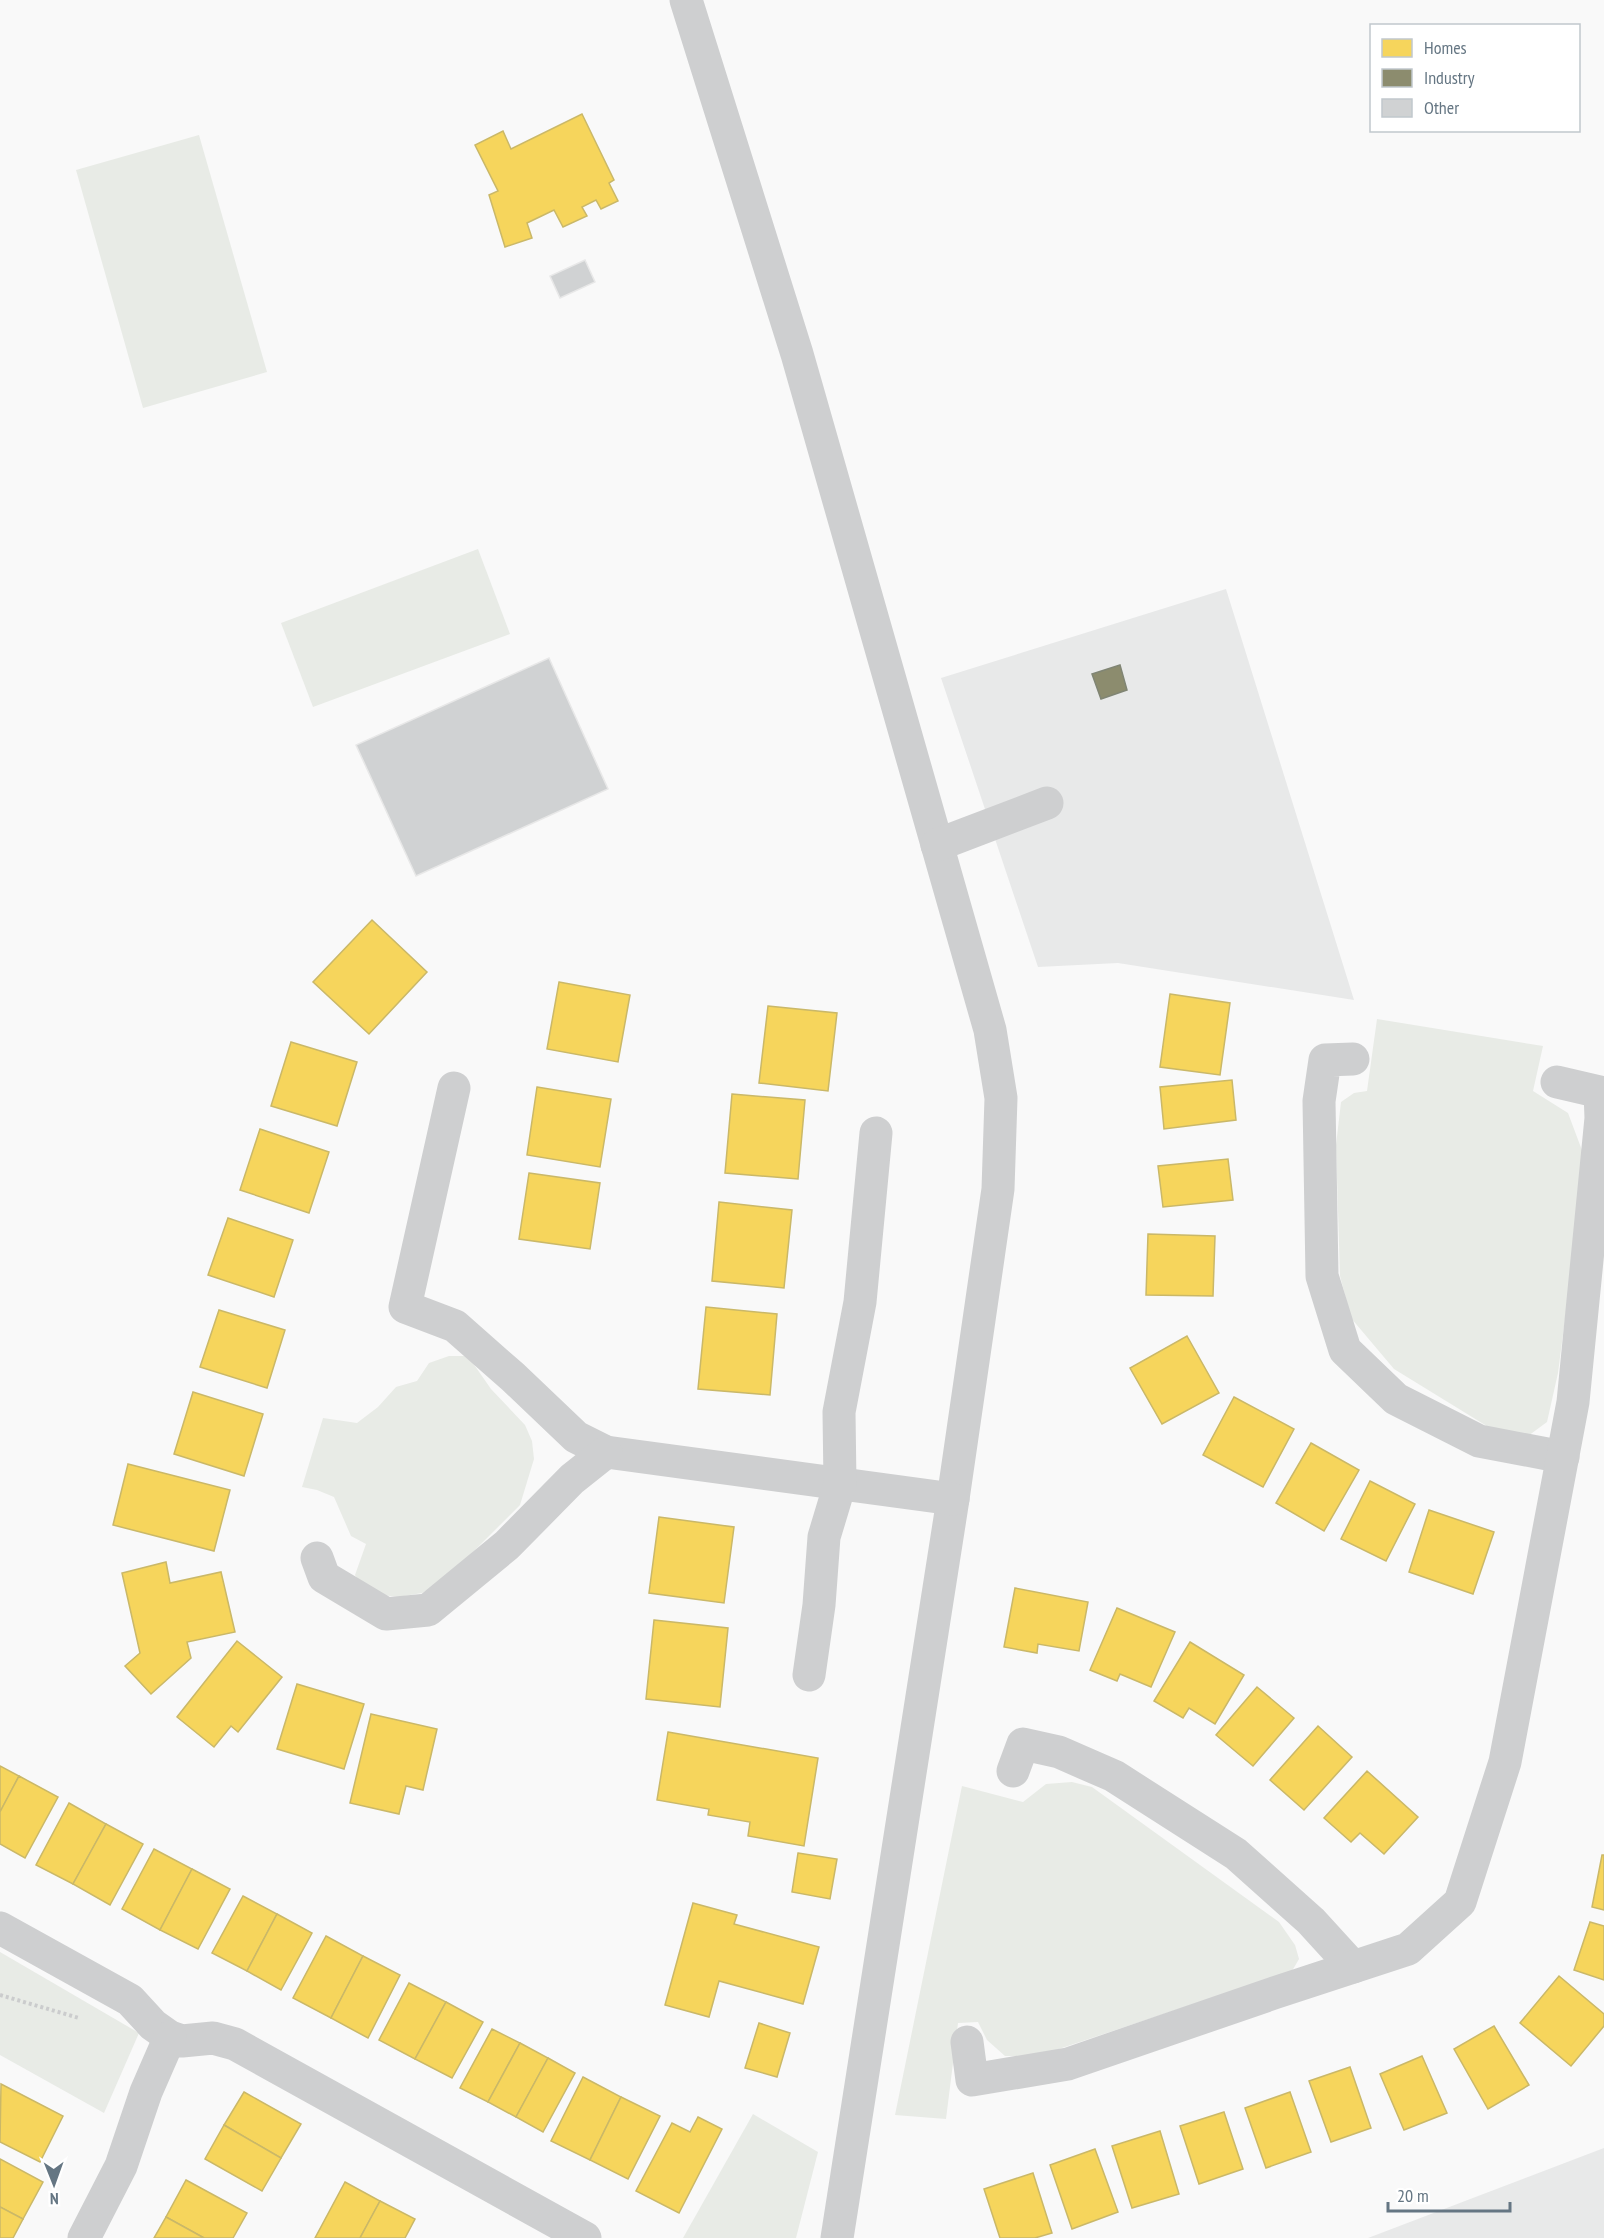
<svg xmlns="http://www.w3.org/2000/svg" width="1604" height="2238" font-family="'PT Sans Narrow',sans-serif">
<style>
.built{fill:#e8e9e9}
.green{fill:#e8ebe6}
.homes{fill:#f6d55c;stroke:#cab868;stroke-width:1.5}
.industry{fill:#8c8c6e;stroke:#808574;stroke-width:1.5}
.building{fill:#d0d2d3;stroke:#e8e8e8;stroke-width:1.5}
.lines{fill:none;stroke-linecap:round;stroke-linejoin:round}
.path{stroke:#cbcccd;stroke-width:4;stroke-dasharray:3 3;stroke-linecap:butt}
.minor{stroke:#cecfd0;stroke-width:33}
</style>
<rect width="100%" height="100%" fill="#f9f9f9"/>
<g class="built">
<polygon points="1226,589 1354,1000 1118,963 1038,967 941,678"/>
<polygon points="1604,2148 1604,2238 1368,2238"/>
</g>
<g class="green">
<polygon points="199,135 267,372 143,408 76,170"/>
<polygon points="478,549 510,634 313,707 281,623"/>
<polygon points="1377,1019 1543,1046 1533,1091 1568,1113 1583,1153 1573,1257 1558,1373 1547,1422 1528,1436 1503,1436 1394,1369 1351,1318 1340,1276 1336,1145 1341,1102 1354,1093 1367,1091"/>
<polygon points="449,1356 468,1356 491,1389 525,1425 532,1441 534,1459 520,1505 445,1580 422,1593 398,1597 374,1594 364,1590 355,1575 366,1544 351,1536 334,1497 317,1490 302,1487 323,1418 357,1423 378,1407 396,1387 417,1381 429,1363"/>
<polygon points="1072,1782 1092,1787 1279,1922 1295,1945 1299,1959 1292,1971 1038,2056 1005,2056 987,2040 978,2022 958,2023 946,2119 895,2115 962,1786 1023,1802 1046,1784"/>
<polygon points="0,1952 139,2033 104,2113 0,2055"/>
<polygon points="753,2114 818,2152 796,2238 683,2238"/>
</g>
<g class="homes">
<polygon points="582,114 614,180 609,183 618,201 601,209 596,200 582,207 587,216 563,227 554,210 527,223 532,238 505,247 489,195 498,191 475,145 503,131 511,149"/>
<polygon points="372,920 427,972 369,1034 313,982"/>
<polygon points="559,982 630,995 618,1062 547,1049"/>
<polygon points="1170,994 1230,1003 1220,1075 1160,1067"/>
<polygon points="768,1006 837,1013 828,1091 759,1083"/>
<polygon points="291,1042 357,1062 337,1126 271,1106"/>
<polygon points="1232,1080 1236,1120 1164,1129 1160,1087"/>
<polygon points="537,1087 611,1099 600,1167 527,1155"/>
<polygon points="732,1094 805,1100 798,1179 725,1173"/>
<polygon points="260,1129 329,1152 309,1213 240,1190"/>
<polygon points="1228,1159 1233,1200 1163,1207 1158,1166"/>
<polygon points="529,1173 600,1183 590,1249 519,1239"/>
<polygon points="719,1202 792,1210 784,1288 712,1281"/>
<polygon points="228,1218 293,1240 274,1297 208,1275"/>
<polygon points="1148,1234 1215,1236 1213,1296 1146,1295"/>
<polygon points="706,1307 777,1314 770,1395 698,1389"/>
<polygon points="219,1310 285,1330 267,1388 200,1367"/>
<polygon points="1187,1336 1219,1393 1162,1424 1130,1368"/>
<polygon points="193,1392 263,1414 244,1476 174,1454"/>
<polygon points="1234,1397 1294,1429 1263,1487 1203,1455"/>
<polygon points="1311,1443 1359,1470 1324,1531 1276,1503"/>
<polygon points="128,1464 230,1490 214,1551 113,1525"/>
<polygon points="1370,1481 1415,1504 1386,1561 1341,1539"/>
<polygon points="1429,1510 1494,1532 1473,1594 1409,1572"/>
<polygon points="659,1517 734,1527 724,1603 649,1593"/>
<polygon points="166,1562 170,1583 221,1572 235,1632 187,1642 191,1658 151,1694 125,1666 140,1653 122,1573"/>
<polygon points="1015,1588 1088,1602 1079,1651 1038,1644 1037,1653 1004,1647"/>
<polygon points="1117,1608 1175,1632 1151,1687 1120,1674 1117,1681 1090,1670"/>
<polygon points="654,1620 728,1628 720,1707 646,1699"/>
<polygon points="237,1641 282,1677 238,1732 231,1726 214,1747 177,1717"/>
<polygon points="1190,1642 1244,1675 1215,1724 1189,1708 1183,1718 1154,1701"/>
<polygon points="297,1684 364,1704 344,1769 277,1749"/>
<polygon points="1257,1687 1294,1718 1253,1766 1216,1735"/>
<polygon points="371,1714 437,1729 423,1790 406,1786 399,1814 350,1803"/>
<polygon points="1318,1726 1352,1757 1304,1810 1270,1780"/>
<polygon points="668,1732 818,1758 804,1846 748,1836 750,1822 708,1815 709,1809 657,1800"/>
<polygon points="0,1766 19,1776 0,1812"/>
<polygon points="1367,1771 1418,1817 1384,1854 1360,1833 1351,1842 1324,1818"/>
<polygon points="19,1776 58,1797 25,1858 0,1844 0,1812"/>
<polygon points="69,1803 106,1824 73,1884 36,1865"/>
<polygon points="106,1824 143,1844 110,1905 73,1884"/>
<polygon points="154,1849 192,1869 160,1930 122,1909"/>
<polygon points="798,1853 837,1859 830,1899 792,1892"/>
<polygon points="1602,1855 1604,1855 1604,1910 1592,1907"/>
<polygon points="192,1869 230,1889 198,1949 160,1930"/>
<polygon points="243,1896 277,1914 247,1971 212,1953"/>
<polygon points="693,1903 737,1915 734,1924 819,1947 803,2004 719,1981 709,2017 665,2005"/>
<polygon points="277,1914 312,1933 281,1990 247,1971"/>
<polygon points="1590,1922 1604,1926 1604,1980 1574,1970"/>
<polygon points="326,1936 363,1956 331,2018 293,1998"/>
<polygon points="363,1956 400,1975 368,2038 331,2018"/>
<polygon points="1559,1976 1604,2014 1604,2026 1571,2066 1520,2023"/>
<polygon points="409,1983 446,2002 415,2059 379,2040"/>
<polygon points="446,2002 483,2022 452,2078 415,2059"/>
<polygon points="759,2023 790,2033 777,2077 745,2068"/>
<polygon points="1494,2026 1529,2085 1488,2109 1454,2049"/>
<polygon points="492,2029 520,2043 488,2102 460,2088"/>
<polygon points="520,2043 548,2058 516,2117 488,2102"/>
<polygon points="1422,2056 1447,2113 1404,2130 1380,2074"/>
<polygon points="548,2058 575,2073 543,2132 516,2117"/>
<polygon points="1350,2067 1371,2128 1331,2142 1309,2081"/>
<polygon points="583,2077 621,2097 590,2160 551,2141"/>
<polygon points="1,2084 63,2116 40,2162 0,2142"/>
<polygon points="244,2092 301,2124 281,2158 224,2125"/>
<polygon points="1290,2092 1311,2152 1266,2168 1245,2108"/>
<polygon points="621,2097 660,2116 628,2179 590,2160"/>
<polygon points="1224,2112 1243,2169 1199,2184 1180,2126"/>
<polygon points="698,2117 722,2129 679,2213 636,2191 672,2123 690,2132"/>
<polygon points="224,2125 281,2158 262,2191 205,2159"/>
<polygon points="1160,2131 1179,2194 1132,2208 1112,2146"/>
<polygon points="1095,2149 1118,2212 1072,2229 1050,2165"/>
<polygon points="0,2159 43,2182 23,2219 0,2207"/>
<polygon points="1033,2173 1052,2233 1035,2238 1000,2238 984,2189"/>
<polygon points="186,2180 247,2213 233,2238 204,2238 166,2217"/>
<polygon points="345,2182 380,2201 360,2238 315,2238"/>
<polygon points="380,2201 415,2219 405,2238 360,2238"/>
<polygon points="0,2207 23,2219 13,2238 0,2238"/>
<polygon points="166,2217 204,2238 154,2238"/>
</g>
<polygon class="industry" points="1120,665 1127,690 1101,699 1092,674"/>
<g class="building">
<polygon points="585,260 595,282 560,298 550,276"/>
<polygon points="549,658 608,789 416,876 356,745"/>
</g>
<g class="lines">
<polyline class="path" points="0,1995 79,2018"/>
<g class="minor">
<polyline points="686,0 797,354 990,1030 1001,1098 998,1189 953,1499 837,2238"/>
<polyline points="937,845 1047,803"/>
<polyline points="1353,1059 1325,1060 1319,1101 1322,1276 1345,1350 1396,1399 1479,1441 1563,1457"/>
<polyline points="454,1088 405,1307 455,1326 513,1377 576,1437 606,1452 953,1499"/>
<polyline points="317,1558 324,1577 386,1614 428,1610 507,1545 572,1479 606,1452"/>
<polyline points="809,1675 819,1605 824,1537 840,1484 839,1412 860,1302 876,1133"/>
<polyline points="1013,1771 1023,1744 1059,1752 1114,1776 1236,1854 1311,1921 1353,1967"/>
<polyline points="0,1928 130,2000 153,2025 170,2037 182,2041 213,2038 235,2044 585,2238"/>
<polyline points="967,2042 972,2080 1068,2064 1274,1993 1408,1949 1460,1902 1505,1762 1573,1402 1601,1118 1600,1092 1557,1082"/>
<polyline points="84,2238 121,2166 146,2092 170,2037"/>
</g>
</g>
<rect x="1370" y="24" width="210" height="108" fill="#ffffff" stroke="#c1c8cd" stroke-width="1.5"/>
<rect x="1382" y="39" width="30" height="18" fill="#f6d55c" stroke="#c1c8cd" stroke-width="1.5"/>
<text x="1424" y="54" font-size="18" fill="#657683">Homes</text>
<rect x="1382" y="69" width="30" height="18" fill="#8c8c6e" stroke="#c1c8cd" stroke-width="1.5"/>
<text x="1424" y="84" font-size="18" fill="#657683">Industry</text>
<rect x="1382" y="99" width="30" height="18" fill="#d0d2d3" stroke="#c1c8cd" stroke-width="1.5"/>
<text x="1424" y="114" font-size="18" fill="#657683">Other</text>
<g transform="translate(54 2184) rotate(179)" stroke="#ffffff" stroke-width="4.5" paint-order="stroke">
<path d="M0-4.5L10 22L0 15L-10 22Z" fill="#657683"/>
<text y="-9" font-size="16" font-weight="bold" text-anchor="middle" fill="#657683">N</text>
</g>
<path d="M1388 2202v9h122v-9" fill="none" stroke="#657683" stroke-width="3"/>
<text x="1397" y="2202" font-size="18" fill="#657683" stroke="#ffffff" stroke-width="4.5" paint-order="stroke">20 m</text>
</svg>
